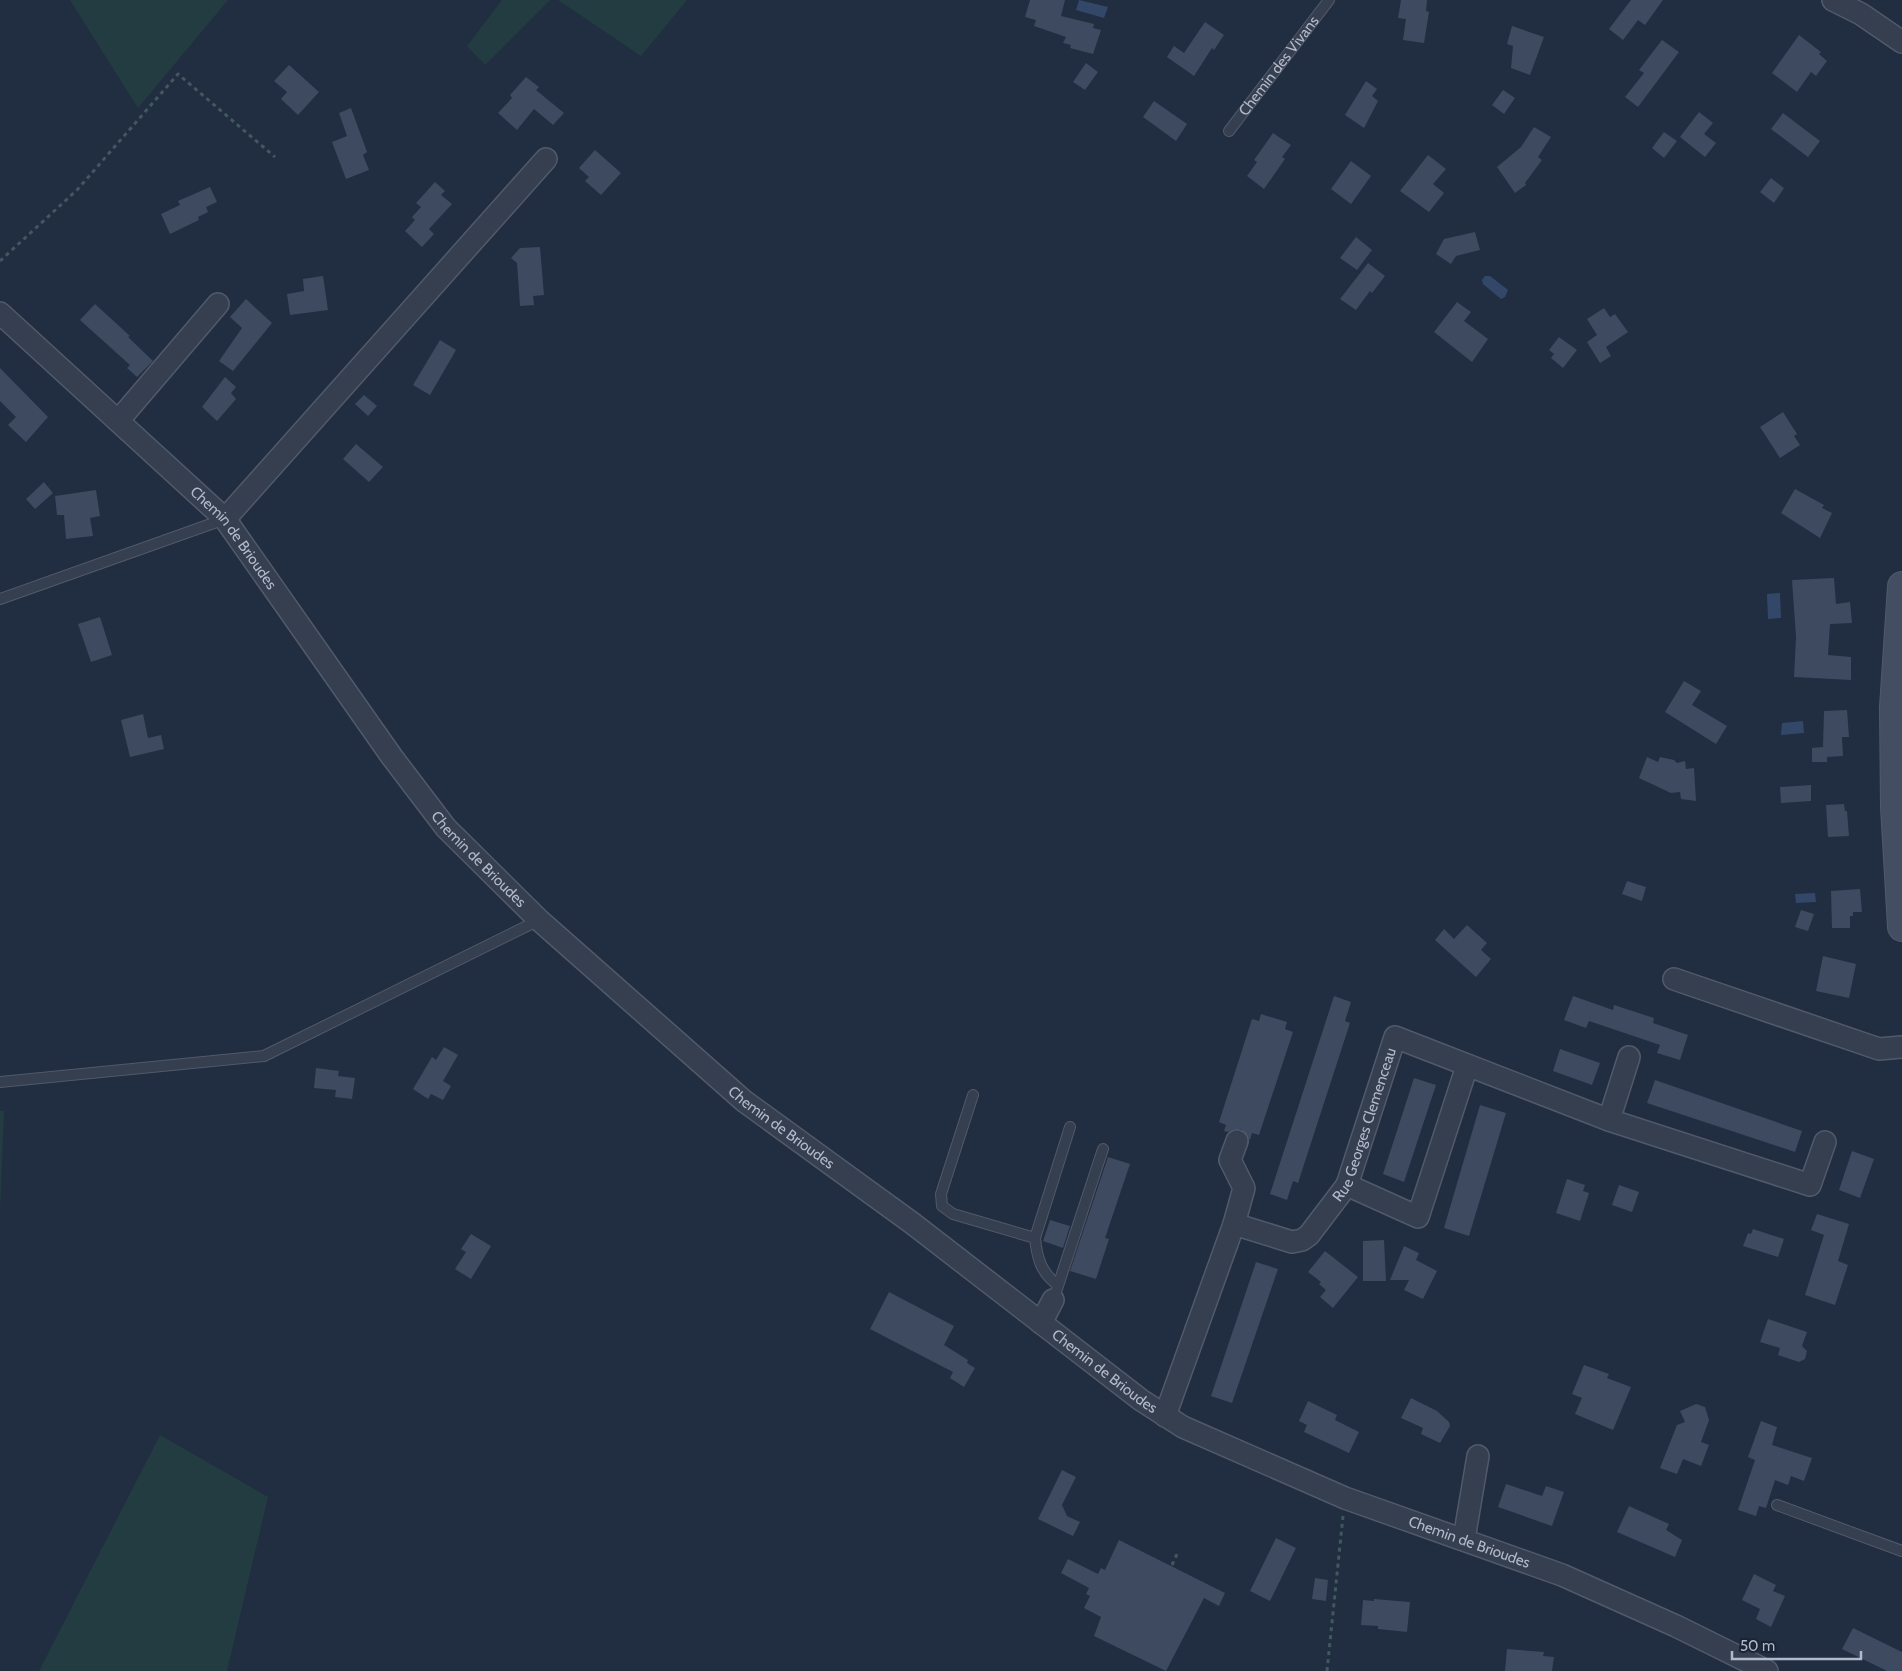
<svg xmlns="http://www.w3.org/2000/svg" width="1902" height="1671" font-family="Cabin,sans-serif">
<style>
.green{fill:#233c41}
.water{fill:#334869}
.building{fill:#3d4a60}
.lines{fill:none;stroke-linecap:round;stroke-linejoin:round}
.lane-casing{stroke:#515a6a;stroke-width:12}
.street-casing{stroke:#515a6a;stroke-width:24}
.secondary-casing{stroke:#515a6a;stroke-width:30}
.path{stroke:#41595e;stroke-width:3;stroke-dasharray:4 4;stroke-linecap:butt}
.lane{stroke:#363f4f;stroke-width:10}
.street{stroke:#363f4f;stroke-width:21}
.secondary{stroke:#434e63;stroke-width:28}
.labels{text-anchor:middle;stroke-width:5;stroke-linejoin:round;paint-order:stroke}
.street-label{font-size:15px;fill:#b1bacb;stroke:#1b2434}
</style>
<rect width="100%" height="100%" fill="#212d40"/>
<g class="green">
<polygon points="70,0 228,0 138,108"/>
<polygon points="502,0 550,0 485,65 467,46"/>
<polygon points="558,0 687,0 641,56"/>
<polygon points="0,1111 4,1111 0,1211"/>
<polygon points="160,1435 268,1497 227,1671 39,1671"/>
</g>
<g class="water">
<polygon points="1079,0 1108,7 1104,18 1076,10"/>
<polygon points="1485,276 1490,276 1508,290 1505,297 1501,299 1483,284 1482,280"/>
<polygon points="1780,593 1781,618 1768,619 1767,594"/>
<polygon points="1803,721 1804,733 1781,735 1782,723"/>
<polygon points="1815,893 1816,902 1796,903 1795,894"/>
</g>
<g class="building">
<polygon points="1030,0 1065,0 1061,16 1094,24 1093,28 1101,30 1093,54 1070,48 1071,45 1063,43 1066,37 1034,26 1036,20 1025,17"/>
<polygon points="1401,0 1427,0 1426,11 1429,12 1424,43 1403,40 1406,19 1398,18"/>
<polygon points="1631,0 1663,0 1645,25 1638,20 1623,40 1609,29"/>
<polygon points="1205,22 1224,35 1214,50 1212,48 1194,76 1167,57 1174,46 1184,53"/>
<polygon points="1512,26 1544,37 1530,75 1511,68 1513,46 1507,44"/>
<polygon points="1799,35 1821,52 1819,54 1827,61 1816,76 1811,72 1797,92 1772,73"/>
<polygon points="1662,40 1679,52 1638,107 1625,97 1644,73 1639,70"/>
<polygon points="1086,63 1098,72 1085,90 1073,82"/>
<polygon points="289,65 319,92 298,115 281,99 287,92 274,81"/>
<polygon points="526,77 539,87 536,90 564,113 553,125 534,109 517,130 498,113 512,98 510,95"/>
<polygon points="1366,81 1377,89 1372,96 1378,101 1364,128 1345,115"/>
<polygon points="1503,90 1515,98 1504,114 1492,105"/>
<polygon points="1154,101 1187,124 1176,141 1143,117"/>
<polygon points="351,108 367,152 363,155 369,170 346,179 332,142 347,136 339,113"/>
<polygon points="1699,112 1713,123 1704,134 1716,143 1705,157 1680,137"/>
<polygon points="1783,113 1820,141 1808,157 1771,129"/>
<polygon points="1534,127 1551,137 1538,157 1542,160 1525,183 1526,185 1515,193 1497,167 1521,147"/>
<polygon points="1664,132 1677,141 1664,158 1652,148"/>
<polygon points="1273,133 1291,145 1282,157 1285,159 1264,189 1247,176 1257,162 1254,160"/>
<polygon points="595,150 621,173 601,195 585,181 589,177 579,168"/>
<polygon points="1428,155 1446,169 1433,184 1444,193 1429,212 1400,191"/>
<polygon points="1351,161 1371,176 1351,204 1331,189"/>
<polygon points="1771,178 1784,188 1774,203 1760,192"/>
<polygon points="435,182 445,191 441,195 452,204 429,229 434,234 422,247 405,231 415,220 412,217 421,207 416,203"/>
<polygon points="210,187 217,202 206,207 208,212 198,217 199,220 170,234 161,214 180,205 178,201"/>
<polygon points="1475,232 1480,250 1456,256 1451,264 1436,254 1444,239"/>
<polygon points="1356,237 1372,250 1357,270 1340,258"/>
<polygon points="540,247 544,295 533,296 534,305 520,306 517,263 511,258 520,248"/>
<polygon points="1368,263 1385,276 1372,293 1370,291 1356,310 1340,299"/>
<polygon points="323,276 328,310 290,315 287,294 304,291 303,279"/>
<polygon points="246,299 272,323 233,371 219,361 242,328 230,317"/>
<polygon points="1457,302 1471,312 1464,321 1488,339 1472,362 1434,332"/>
<polygon points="95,304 130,336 128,337 153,361 137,377 127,368 130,365 80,320"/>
<polygon points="1604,308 1610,317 1615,314 1628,332 1606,347 1611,356 1600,363 1587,342 1597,335 1587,319"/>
<polygon points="1559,337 1577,350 1563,368 1551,358 1554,354 1549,350"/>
<polygon points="440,340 456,350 430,395 413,385"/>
<polygon points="0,368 48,417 26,442 8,425 16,417 0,401"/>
<polygon points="225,377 236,387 231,393 236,399 217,421 202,407"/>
<polygon points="364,395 377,406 368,416 355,404"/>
<polygon points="1783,412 1797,434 1794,436 1800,445 1780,458 1760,427"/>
<polygon points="356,444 383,467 369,482 343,459"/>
<polygon points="44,482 53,493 35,509 26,499"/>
<polygon points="1795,489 1824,505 1822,508 1832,513 1820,538 1781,513"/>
<polygon points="96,490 100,516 90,518 93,536 66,539 64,515 57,515 55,496"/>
<polygon points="1834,578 1836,604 1850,602 1852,623 1830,624 1828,655 1851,657 1851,680 1794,677 1796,637 1792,580"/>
<polygon points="100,617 112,655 91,662 78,624"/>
<polygon points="1684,681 1701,691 1692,705 1727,726 1716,744 1665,712"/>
<polygon points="1847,710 1849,737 1842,737 1843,756 1827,757 1827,762 1812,762 1812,748 1823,747 1824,711"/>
<polygon points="143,714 148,738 161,735 164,749 130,757 121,720"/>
<polygon points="1647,757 1658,762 1660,757 1674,760 1677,763 1685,761 1686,769 1694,768 1696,801 1681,799 1680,792 1671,793 1639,778"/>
<polygon points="1811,785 1811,801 1781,803 1780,787"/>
<polygon points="1844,804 1845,811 1847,811 1849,836 1828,837 1826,805"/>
<polygon points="1627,881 1646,887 1642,901 1622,894"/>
<polygon points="1860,889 1862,912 1853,912 1853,916 1850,916 1850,928 1832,928 1831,891"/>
<polygon points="1801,910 1814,914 1808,931 1795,927"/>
<polygon points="1467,925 1487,943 1481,950 1491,959 1476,977 1435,940 1444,929 1454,939"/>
<polygon points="1823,956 1856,964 1849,998 1816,991"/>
<polygon points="1334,996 1351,1002 1345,1021 1350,1023 1298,1183 1293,1181 1287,1200 1270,1194"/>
<polygon points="1573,996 1613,1010 1614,1005 1654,1018 1653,1023 1688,1035 1680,1060 1657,1053 1660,1045 1589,1021 1586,1028 1564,1020"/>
<polygon points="1261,1014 1287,1022 1285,1029 1293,1032 1259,1135 1252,1133 1250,1140 1241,1129 1234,1129 1228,1132 1224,1131 1226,1125 1219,1122 1252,1019 1259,1021"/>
<polygon points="444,1047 458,1055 443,1081 451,1086 443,1100 431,1094 428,1099 413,1089 432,1057 436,1060"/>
<polygon points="1560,1049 1600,1063 1592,1085 1553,1071"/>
<polygon points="316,1068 339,1071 338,1076 355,1078 352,1099 335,1097 336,1090 314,1088"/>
<polygon points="1414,1078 1436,1085 1404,1182 1383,1174"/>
<polygon points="1655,1080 1802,1131 1795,1152 1647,1103"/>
<polygon points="1480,1105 1506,1113 1469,1236 1444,1228"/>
<polygon points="1852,1151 1874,1159 1860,1198 1839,1190"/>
<polygon points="1108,1157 1130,1164 1105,1238 1109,1239 1096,1279 1070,1271"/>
<polygon points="1567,1179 1585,1185 1583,1191 1589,1193 1580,1221 1556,1213"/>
<polygon points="1619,1185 1639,1192 1632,1212 1612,1205"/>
<polygon points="1817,1214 1849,1224 1838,1261 1848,1265 1835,1305 1805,1295 1824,1235 1811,1230"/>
<polygon points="1050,1220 1070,1226 1063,1248 1043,1241"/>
<polygon points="1753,1229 1784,1239 1778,1257 1743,1246 1748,1233 1751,1234"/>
<polygon points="471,1234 491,1246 471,1279 455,1269 466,1252 461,1249"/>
<polygon points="1384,1240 1386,1281 1363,1281 1363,1241"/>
<polygon points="1404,1246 1419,1253 1416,1260 1437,1271 1423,1299 1404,1290 1409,1280 1390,1280"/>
<polygon points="1325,1251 1358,1277 1333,1308 1320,1297 1326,1290 1319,1284 1321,1282 1308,1272"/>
<polygon points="1256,1262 1278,1269 1232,1403 1211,1396"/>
<polygon points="889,1292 954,1326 944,1345 968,1360 967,1363 975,1368 964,1387 950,1378 953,1372 870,1329"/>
<polygon points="1768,1319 1807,1332 1802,1346 1807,1351 1805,1359 1799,1362 1778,1355 1780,1348 1760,1342"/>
<polygon points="1584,1365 1609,1374 1607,1378 1631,1387 1613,1430 1575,1414 1582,1398 1572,1394"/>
<polygon points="1411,1398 1437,1411 1449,1422 1450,1426 1440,1443 1421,1434 1423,1428 1401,1418"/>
<polygon points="1308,1401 1337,1415 1335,1420 1359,1432 1349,1453 1304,1432 1307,1425 1299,1421"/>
<polygon points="1696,1404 1705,1407 1709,1420 1701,1442 1709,1445 1701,1466 1683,1459 1677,1474 1660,1468 1677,1425 1685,1422 1680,1411"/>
<polygon points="1761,1421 1777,1427 1772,1445 1812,1458 1804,1481 1791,1476 1788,1485 1775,1480 1766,1508 1759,1506 1756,1516 1738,1510 1755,1460 1748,1457"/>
<polygon points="1062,1470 1076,1477 1062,1505 1067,1516 1080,1522 1073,1536 1038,1519"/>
<polygon points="1506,1484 1542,1496 1546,1486 1564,1492 1552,1526 1498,1507"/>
<polygon points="1629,1506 1669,1524 1666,1530 1682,1540 1675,1557 1617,1532"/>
<polygon points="1276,1538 1296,1548 1270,1601 1250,1591"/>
<polygon points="1119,1540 1225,1593 1219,1606 1204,1598 1166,1671 1094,1636 1101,1617 1084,1608 1090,1596 1086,1594 1089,1588 1061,1573 1068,1559 1098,1574 1101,1568 1105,1570"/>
<polygon points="1754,1574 1776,1585 1773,1591 1785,1596 1771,1627 1756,1619 1760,1609 1742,1600"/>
<polygon points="1315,1578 1328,1580 1326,1601 1312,1599"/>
<polygon points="1374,1599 1410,1602 1407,1632 1378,1629 1378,1626 1361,1625 1363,1600 1374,1601"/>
<polygon points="1853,1628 1902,1652 1902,1671 1887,1671 1842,1649"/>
<polygon points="1507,1649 1544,1652 1543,1656 1554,1657 1552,1671 1505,1671"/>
</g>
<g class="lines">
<g class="lane-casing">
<g id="lane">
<path id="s1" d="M1229 131 1329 0"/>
<polyline points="0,599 225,519"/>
<polyline points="0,1082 264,1056 539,920"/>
<polyline points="973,1095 941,1194 942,1206 953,1214 1035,1238"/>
<path d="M1058 1285C1041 1273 1037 1258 1035 1238L1070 1127"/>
<polyline points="1056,1292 1103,1149"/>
<polyline points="1777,1505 1902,1551"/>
</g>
</g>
<g class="street-casing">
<g id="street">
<polyline points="1833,0 1861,14 1902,42"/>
<path id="s2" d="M0 313 225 519 392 757 446 828 539 920 744 1101 912 1223 1141 1400 1183 1427 1345 1498 1562 1575 1676 1626 1767 1671"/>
<polyline points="118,421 218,304"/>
<polyline points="225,519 546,159"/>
<polyline points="1674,979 1879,1049 1902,1047"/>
<polyline points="1609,1120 1629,1057"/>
<polyline points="1347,1185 1418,1217 1467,1066"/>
<polyline points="1234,1224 1244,1188 1230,1160 1237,1141"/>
<polyline points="1041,1323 1053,1300"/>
<path id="s3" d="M1165 1416 1234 1224 1292 1242 1302 1240 1309 1235 1347 1185 1395 1037 1609 1120 1810 1185 1825 1142"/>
<polyline points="1464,1539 1478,1456"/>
</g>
</g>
<g class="secondary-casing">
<polyline id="secondary" points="1902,586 1894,707 1895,807 1902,927"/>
</g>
<g class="path">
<polyline points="0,261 77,190 178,74 275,157"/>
<polyline points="1172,1565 1178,1552"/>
<polyline points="1327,1671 1343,1516"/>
</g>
<use href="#lane" class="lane"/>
<use href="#street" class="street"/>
<use href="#secondary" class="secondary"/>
</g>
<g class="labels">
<g class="street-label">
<text dy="5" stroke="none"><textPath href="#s1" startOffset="82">Chemin des Vivans</textPath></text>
<text dy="5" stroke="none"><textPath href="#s2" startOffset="325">Chemin de Brioudes</textPath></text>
<text dy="5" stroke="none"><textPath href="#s2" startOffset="730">Chemin de Brioudes</textPath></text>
<text dy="5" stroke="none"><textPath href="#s3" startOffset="409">Rue Georges Clemenceau</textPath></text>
<text dy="5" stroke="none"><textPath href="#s2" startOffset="1135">Chemin de Brioudes</textPath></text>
<text dy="5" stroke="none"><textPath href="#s2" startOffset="1540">Chemin de Brioudes</textPath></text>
<text dy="5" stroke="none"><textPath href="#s2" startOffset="1945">Chemin de Brioudes</textPath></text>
</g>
</g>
<path d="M1732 1651v8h129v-8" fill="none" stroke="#b1bacb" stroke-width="2.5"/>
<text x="1740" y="1651" font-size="15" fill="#b1bacb" stroke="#1b2434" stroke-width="4" paint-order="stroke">50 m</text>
</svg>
